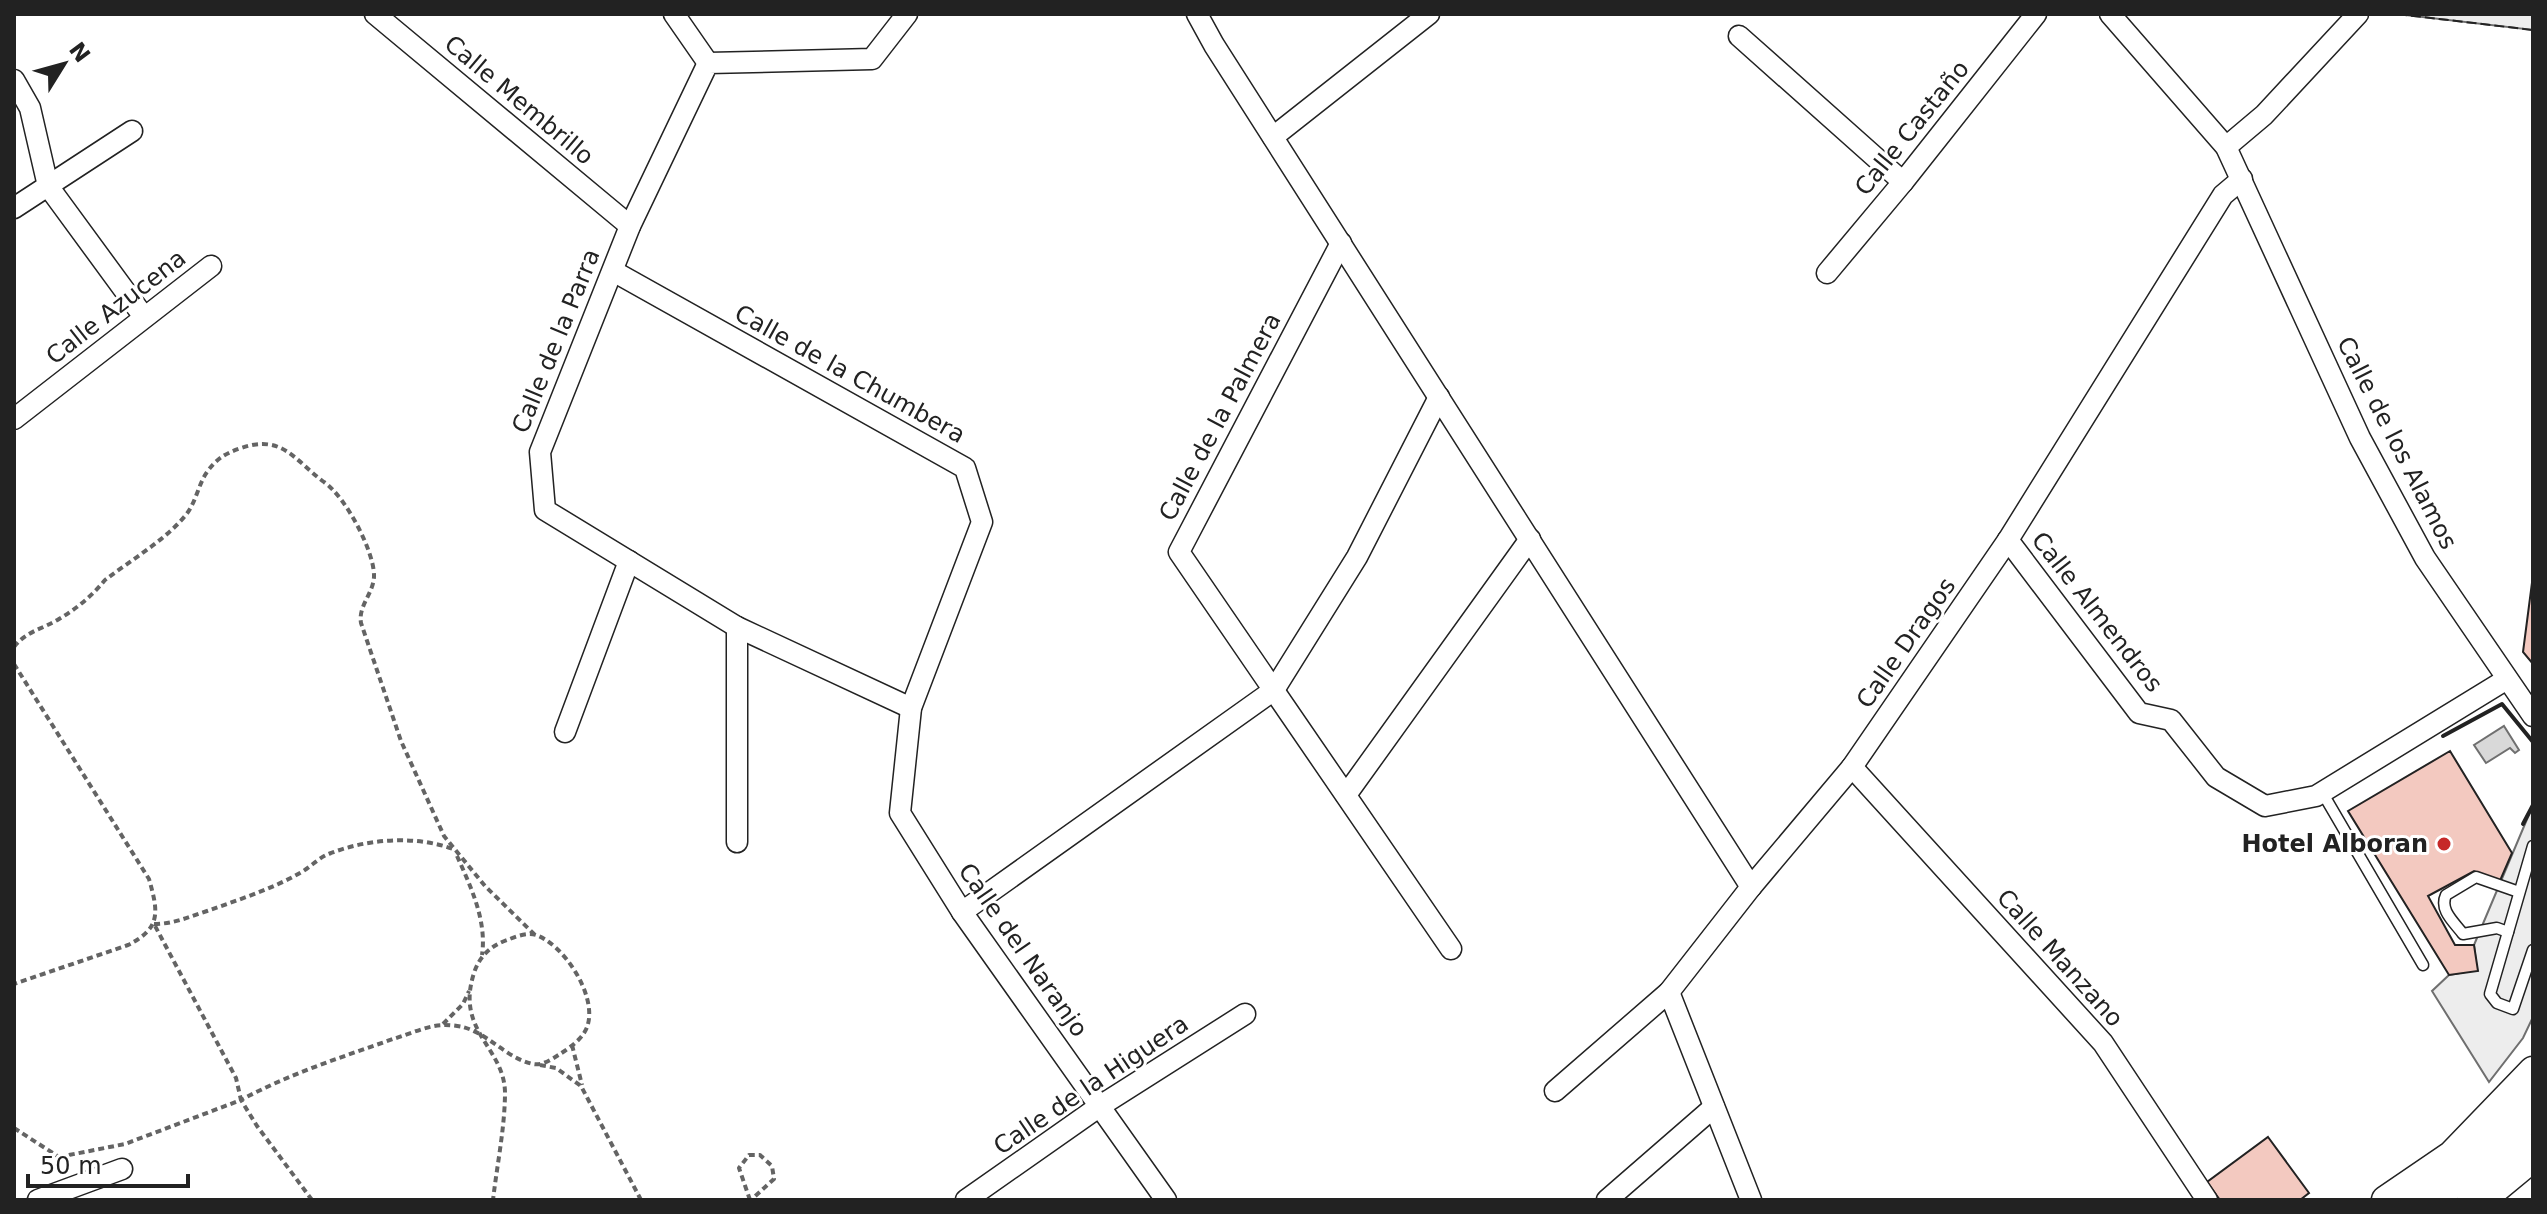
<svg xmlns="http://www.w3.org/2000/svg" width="2547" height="1214" font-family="'DejaVu Sans',sans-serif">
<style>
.parking{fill:#ededed;stroke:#6f6f6f;stroke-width:2}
.water{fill:#d9d9d9;stroke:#6f6f6f;stroke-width:2}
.building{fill:#f3c9c0;stroke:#222;stroke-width:2}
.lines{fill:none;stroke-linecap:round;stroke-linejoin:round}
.lane-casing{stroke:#222;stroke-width:13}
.street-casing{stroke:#222;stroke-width:23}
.secondary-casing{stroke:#222;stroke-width:31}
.highway-casing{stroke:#222;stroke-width:39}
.path{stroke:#646464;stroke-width:4;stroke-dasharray:6 4;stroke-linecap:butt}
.lane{stroke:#fff;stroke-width:10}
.street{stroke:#fff;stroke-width:20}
.secondary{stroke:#fff;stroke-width:28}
.highway{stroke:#fff;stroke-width:36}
.fence{stroke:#222;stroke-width:2;stroke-dasharray:10 4;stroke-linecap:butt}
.wall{stroke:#222;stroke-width:4}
.poi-dot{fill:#c62828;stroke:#fff;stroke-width:3}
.labels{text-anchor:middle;stroke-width:6;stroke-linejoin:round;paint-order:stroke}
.street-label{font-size:24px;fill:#222;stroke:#fff}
.poi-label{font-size:24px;font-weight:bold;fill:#222;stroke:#fff;text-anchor:end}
</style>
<rect width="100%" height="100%" fill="#fff"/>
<g class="parking">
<polygon points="2397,14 2533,14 2533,30"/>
<polygon points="2533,805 2533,1017 2523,1038 2489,1082 2432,991 2449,975 2477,970 2474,945"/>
</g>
<polygon class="water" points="2504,726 2519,750 2515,753 2510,748 2486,763 2474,745"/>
<g class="building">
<polygon points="2533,575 2533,664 2523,652"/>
<polygon points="2450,751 2512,853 2499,883 2474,871 2428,896 2455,945 2474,945 2478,971 2449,975 2348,811"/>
<polygon points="2268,1137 2309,1193 2300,1200 2220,1200 2207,1182"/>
</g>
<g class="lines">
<g class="lane-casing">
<g id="lane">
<polyline points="2322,792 2423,965"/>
<polyline points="2533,846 2490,994 2497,1003 2513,1009 2533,950"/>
<path d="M2508 932 2497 928 2463 934C2454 922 2439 910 2446 895L2476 877 2519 892"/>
</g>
</g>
<g class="street-casing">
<g id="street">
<polyline points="375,14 630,226"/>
<polyline points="674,14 708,63"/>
<polyline points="907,14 872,59 708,63 630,226 540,452 545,510 737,627 911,708"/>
<polyline points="1197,14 1214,45 1751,887"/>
<polyline points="2110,14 2226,147 2360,438 2425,558 2533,716"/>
<polyline points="1739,36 1903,182"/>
<polyline points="14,80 30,108 48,186 144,317"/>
<polyline points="1273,137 1429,14"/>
<polyline points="2226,147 2264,115 2358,14"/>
<polyline points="14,208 132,131"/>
<polyline points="1341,243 1179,552 1451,949"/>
<polyline points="613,271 965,468 982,522 911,708 900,813 962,912 1166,1200"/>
<polyline points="1827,273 1903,182 2036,14"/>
<polyline points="14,419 211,266"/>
<polyline points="2008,540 2139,713 2171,720 2216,777 2265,806 2316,796 2507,679"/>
<polyline points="737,627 737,842"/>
<polyline points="565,732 629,561"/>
<polyline points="1852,767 2103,1043 2207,1200"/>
<polyline points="1346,795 1530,539"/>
<polyline points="962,912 1274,690 1357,557 1439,397"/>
<polyline points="1669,992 1751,1200"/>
<polyline points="1555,1091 1669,992 1751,887 1852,767 2008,540 2223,195 2242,179"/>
<polyline points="38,1200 122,1169"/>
<polyline points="966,1200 1100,1106 1245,1014"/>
<polyline points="1607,1200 1714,1107"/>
</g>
</g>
<g class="secondary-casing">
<polyline id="secondary" points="2386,1200 2452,1155 2533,1071"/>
</g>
<g class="highway-casing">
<g id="highway">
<polyline points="2423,1200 2470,1167 2533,1108"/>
<polyline points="2475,1200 2533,1152"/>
</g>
</g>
<g class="path">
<path d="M14 647C26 631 43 629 59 619 76 609 92 596 105 580 131 560 164 541 185 516 196 503 198 485 207 472 216 459 226 453 241 448 283 434 294 460 324 482 345 496 375 552 374 577 373 594 358 606 361 623L401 741 444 836 485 886 534 934"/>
<path d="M14 664 149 879C158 911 162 928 128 945L14 984"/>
<path d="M457 856C471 887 487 921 482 955"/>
<path d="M154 924C173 924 189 917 207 911 238 900 272 889 300 873 311 867 319 857 331 853 368 839 415 835 453 849"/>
<polyline points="443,1024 463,1004 469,991"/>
<polyline points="572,1045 582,1085"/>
<polyline points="540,1065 556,1068 581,1086 641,1200"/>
<polyline points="14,1128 59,1157 59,1173"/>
<polyline points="59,1157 125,1144 241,1100 236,1078 154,924"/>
<path d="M312 1200 257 1126 241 1100C289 1074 342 1057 393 1039 410 1034 428 1025 445 1025 451 1025 458 1026 463 1027 489 1034 506 1058 533 1064 542 1066 552 1059 560 1054 571 1047 585 1037 588 1024 596 994 564 945 536 935 527 932 515 937 507 940 490 946 479 957 474 973 455 1031 504 1047 505 1092 505 1127 497 1165 493 1200"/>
<polyline points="750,1200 739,1168 749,1155 760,1155 772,1166 774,1179 751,1200"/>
</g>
<use href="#lane" class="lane"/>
<use href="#street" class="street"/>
<use href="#secondary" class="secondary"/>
<use href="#highway" class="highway"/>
<polyline class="fence" points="2397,14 2533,30"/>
<g class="wall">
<polyline points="2443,736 2502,704 2533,742"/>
<polyline points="2523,824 2533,805"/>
</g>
</g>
<circle class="poi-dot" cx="2444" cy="844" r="8"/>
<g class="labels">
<g class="street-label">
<text transform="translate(519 100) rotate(40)" y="8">Calle Membrillo</text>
<text transform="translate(1912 128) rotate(-51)" y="8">Calle Castaño</text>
<text transform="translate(116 307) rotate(-38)" y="8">Calle Azucena</text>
<text transform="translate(556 341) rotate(-68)" y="8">Calle de la Parra</text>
<text transform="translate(850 374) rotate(29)" y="8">Calle de la Chumbera</text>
<text transform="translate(1220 417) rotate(-62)" y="8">Calle de la Palmera</text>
<text transform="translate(2397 443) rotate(63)" y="8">Calle de los Alamos</text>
<text transform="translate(2097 612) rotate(52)" y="8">Calle Almendros</text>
<text transform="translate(1906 643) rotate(-55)" y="8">Calle Dragos</text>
<text transform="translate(1023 950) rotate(55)" y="8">Calle del Naranjo</text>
<text transform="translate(2060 958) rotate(48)" y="8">Calle Manzano</text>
<text transform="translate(1091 1085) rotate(-34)" y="8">Calle de la Higuera</text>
</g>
<g class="poi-label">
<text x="2428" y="852">Hotel Alboran</text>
</g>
</g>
<rect width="2547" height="1214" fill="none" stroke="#222222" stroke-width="32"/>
<g transform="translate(64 64) rotate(53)" stroke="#ffffff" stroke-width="6" paint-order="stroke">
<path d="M0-6L14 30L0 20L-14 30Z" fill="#222222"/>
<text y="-12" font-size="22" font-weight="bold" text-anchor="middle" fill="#222222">N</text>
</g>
<path d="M28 1174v12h160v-12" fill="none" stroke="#222222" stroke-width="4"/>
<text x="40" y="1174" font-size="24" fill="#222222" stroke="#ffffff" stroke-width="6" paint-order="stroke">50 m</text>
</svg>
